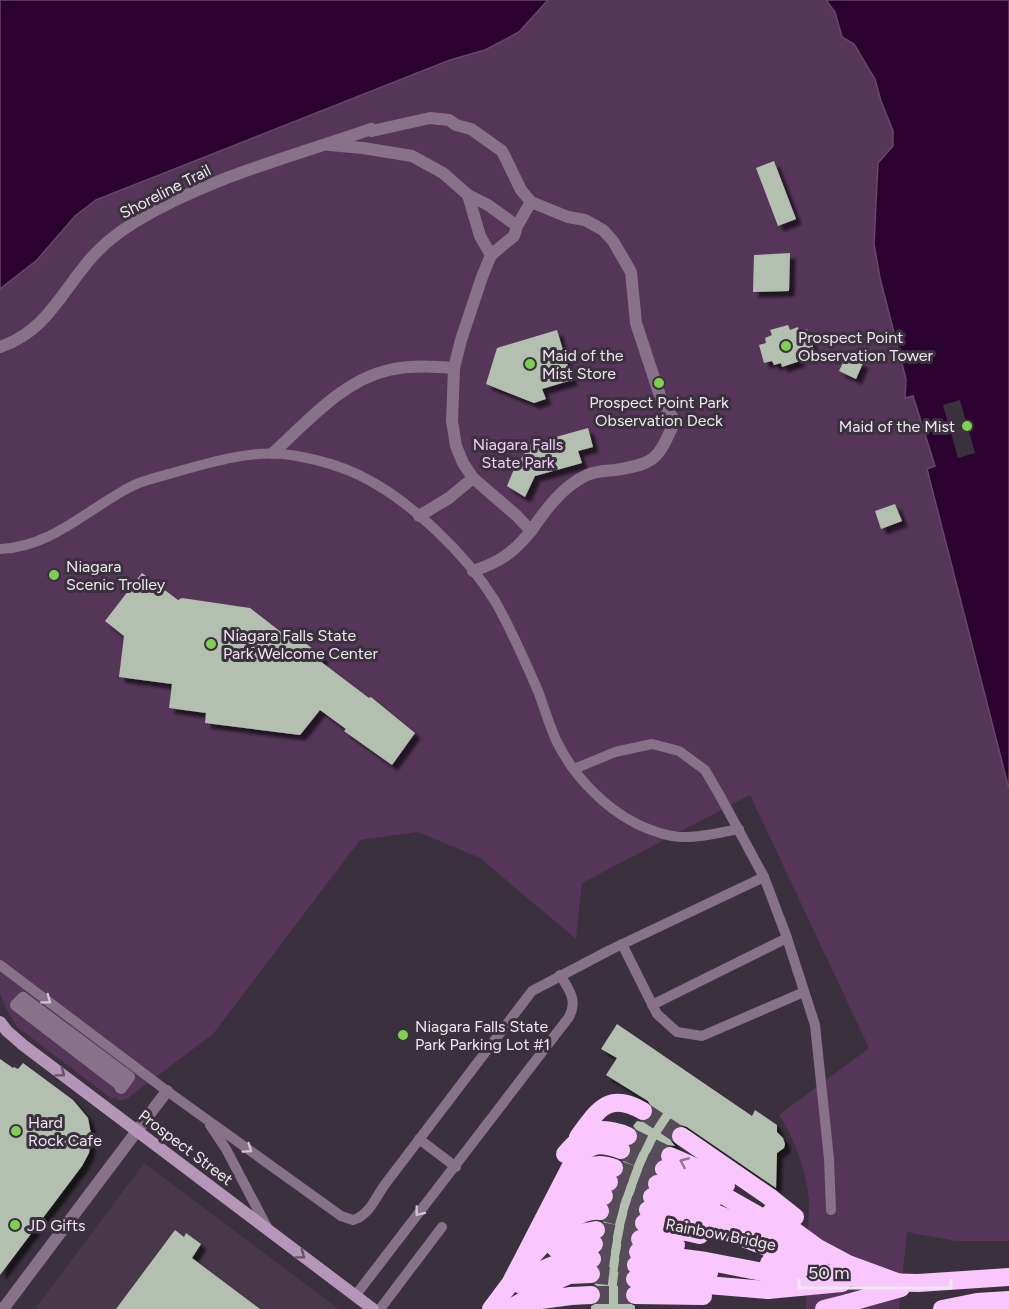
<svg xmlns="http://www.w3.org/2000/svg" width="1009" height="1309" font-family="Figtree,sans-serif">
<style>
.built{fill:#48384a}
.green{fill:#553558}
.water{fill:#2c0330;stroke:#664769;stroke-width:1.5}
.pier{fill:#3b303d}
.building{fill:#b3bfaf;filter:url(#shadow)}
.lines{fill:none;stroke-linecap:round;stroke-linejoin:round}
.highway-tunnel{stroke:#564b58;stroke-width:18;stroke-dasharray:18 9;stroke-linecap:butt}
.lane{stroke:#877289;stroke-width:10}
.street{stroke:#877289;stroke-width:12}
.secondary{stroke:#b595b8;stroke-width:12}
.highway{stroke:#f9c7fe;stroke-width:18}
.highway-bridge{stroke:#f9c7fe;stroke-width:18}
.oneway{stroke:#d0c4d0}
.oneway2{stroke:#665368}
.oneway3{stroke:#907494}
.poi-dot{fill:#7ed053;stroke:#3b303d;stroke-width:2}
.labels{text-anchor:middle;stroke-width:6;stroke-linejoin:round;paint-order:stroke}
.street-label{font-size:16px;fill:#efe7ef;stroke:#3b303d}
.poi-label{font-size:16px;fill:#efe7ef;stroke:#3b303d;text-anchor:start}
.park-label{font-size:16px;fill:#f4ccf8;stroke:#3b303d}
</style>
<defs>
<filter id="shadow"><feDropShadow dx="5.5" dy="5.5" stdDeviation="1.5" flood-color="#0009"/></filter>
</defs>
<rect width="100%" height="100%" fill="#3b303d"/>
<polygon class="built" points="144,1163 339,1309 35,1309"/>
<path class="green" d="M548 0H826L835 12 842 37 854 44 875 79 881 101 893 131V146L878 163 874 244 880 278 906 379 905 397 913 395 935 466 927 470 1009 789V1241H956L907 1232 899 1309H806L809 1199C805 1168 795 1140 779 1115L869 1048 750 795 582 883 576 939 480 858 418 832 360 840 213 1034 128 1098 120 1101 115 1097 112 1099 17 1027 7 1010 0 994V289L37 260 75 216 96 200 450 60 485 50 519 32Z"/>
<g class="water">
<polygon points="0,0 548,0 519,32 485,50 450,60 96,200 75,216 37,260 0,289"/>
<polygon points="826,0 1009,0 1009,789 927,469 935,466 913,396 905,398 906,379 880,278 874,244 878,163 893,146 893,131 881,101 875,79 854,44 842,37 835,12"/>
</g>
<polygon class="pier" points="960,400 975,453 958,458 943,405"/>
<g class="building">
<polygon points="774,161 796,219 778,226 756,168"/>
<polygon points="790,253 789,291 753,292 754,255"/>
<polygon points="788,325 790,330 798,327 799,332 807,329 813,347 805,349 807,355 798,357 800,361 782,367 781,363 774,365 772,361 764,363 759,345 766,343 765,338 772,335 770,330"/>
<polygon points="557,330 572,380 542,389 546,399 534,403 486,384 497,348"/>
<polygon points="847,354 863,363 856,379 839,371"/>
<polygon points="588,428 593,447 578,451 582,463 535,476 525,497 507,486 514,469 531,444"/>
<polygon points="895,504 902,521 881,529 875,511"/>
<polygon points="142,573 178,600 182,598 250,608 281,632 285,627 323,657 320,661 369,698 371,697 415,733 392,765 344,731 346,729 320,710 300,735 205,723 206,713 169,708 172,684 119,677 124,636 105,621"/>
<polygon points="617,1024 752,1116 755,1110 777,1125 777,1132 783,1138 785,1144 784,1148 777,1153 776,1188 687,1127 681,1125 676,1126 670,1136 671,1141 675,1146 668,1145 660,1151 659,1159 653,1165 654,1173 649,1176 646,1181 646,1188 641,1194 642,1201 637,1207 638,1214 633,1221 635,1229 629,1237 630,1244 627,1250 628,1257 625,1264 627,1271 624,1279 627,1287 624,1295 626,1301 635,1306 635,1309 591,1309 591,1306 601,1301 602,1295 600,1288 594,1284 601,1280 602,1274 600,1267 603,1260 601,1253 605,1247 603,1238 607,1229 603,1222 610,1215 610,1206 615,1198 614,1192 619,1188 619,1178 625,1172 623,1161 629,1158 632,1153 631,1146 639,1139 639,1133 633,1126 637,1121 643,1122 650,1120 654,1111 648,1101 606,1075 617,1058 601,1049"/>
<polygon points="0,1059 13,1068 14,1067 18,1069 23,1063 73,1100 88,1118 91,1134 89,1153 82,1166 0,1275"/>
<polygon points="175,1230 184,1237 186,1233 201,1244 192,1258 260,1309 116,1309"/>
</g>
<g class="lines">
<g class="highway-tunnel">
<polyline points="643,1111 681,1136"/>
<polyline points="628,1136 670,1156"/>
<polyline points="621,1150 664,1169"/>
<polyline points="614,1168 657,1184"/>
<polyline points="609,1182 652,1197"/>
<polyline points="604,1196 648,1210"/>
<polyline points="600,1211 644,1223"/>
<polyline points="596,1230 640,1239"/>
<polyline points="594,1244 638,1252"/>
<polyline points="592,1259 636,1265"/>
<polyline points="591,1274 635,1279"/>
<polyline points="591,1295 635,1295"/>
</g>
<g class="lane">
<path d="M0 549C49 547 82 514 123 491 139 481 158 477 176 472 215 461 257 448 297 456 319 460 341 466 361 476 410 500 466 554 495 601 511 629 525 661 538 691 544 707 549 724 556 740 572 774 603 807 637 824 652 831 671 838 687 837 704 837 722 832 739 829"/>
<polyline points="574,769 615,752 652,744 679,751 705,770 719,794 764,877 786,935 815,1025 829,1159 831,1210"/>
<polyline points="622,944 657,1014 677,1032 702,1036 804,992"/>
<path d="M0 965 167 1091 341 1216 353 1220C370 1215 376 1196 386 1183L532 991 610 950 764 877"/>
<polyline points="652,1005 787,938"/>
<polyline points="210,1125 226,1149 268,1229"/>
<polyline points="419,1139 456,1167"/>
<path d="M355 1296 569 1017C578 1001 569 989 560 975"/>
<polyline points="380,1309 442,1227"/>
</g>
<g class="street">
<polyline points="329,145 363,148 412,156 443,173 468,195 488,205 517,226"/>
<polyline points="468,195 480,236 491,255"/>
<path d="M531 202 568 217 585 220 603 230 613 241 631 272 636 323 662 402 675 421C658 458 657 464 615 470 606 471 596 471 587 475 563 486 546 509 531 531L517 516 473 478 463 463 456 446 452 421 454 368 461 340 482 277 491 255 514 236 517 226Z"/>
<path d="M0 347C44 332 59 297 87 263 99 248 117 233 135 222 207 178 291 157 371 129L372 131 430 118 449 120 456 125 471 129 502 151 521 190 531 202"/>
<path d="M273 453C306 423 343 380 389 370 410 365 433 366 454 368"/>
<polyline points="419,516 449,498 473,478"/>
<path d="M473 571C500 562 513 553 531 531"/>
<polygon points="23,998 129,1077 121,1088 119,1084 16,1005"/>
<polyline points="3,1309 167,1091"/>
</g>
<polyline class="secondary" points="0,1022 7,1031 23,1045 373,1309"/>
<g class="highway">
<polyline points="681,1136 771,1198"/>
<path d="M578 1137C598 1110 608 1091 643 1111"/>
<path d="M565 1154C585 1130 599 1124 628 1136"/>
<polyline points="670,1156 702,1170 726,1185"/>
<polyline points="664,1169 712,1189 777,1226"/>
<polyline points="657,1184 713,1200"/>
<path d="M571 1189C580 1170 593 1160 614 1168"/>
<polyline points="652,1197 717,1214 763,1231 806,1256"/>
<polyline points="648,1210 715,1227 769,1248"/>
<path d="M574 1212C583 1201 589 1193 604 1196"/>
<polyline points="644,1223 700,1235"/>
<polyline points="548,1232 583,1185 593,1181 609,1182"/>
<polyline points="640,1239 676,1245"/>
<polyline points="555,1248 574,1234 596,1230"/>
<polyline points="638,1252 706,1261 819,1283"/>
<polyline points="565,1253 575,1247 594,1244"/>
<polyline points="636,1265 709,1273"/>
<polyline points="635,1279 768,1290"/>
<path d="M512 1280 573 1162C590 1143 598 1142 621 1150"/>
<polyline points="882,1282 918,1283 1009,1277"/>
<path d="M519 1284C541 1268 565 1257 592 1259"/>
<polyline points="635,1295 703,1296"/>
<polyline points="527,1302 571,1296 591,1295"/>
<polyline points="511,1308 560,1279 569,1275 591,1274"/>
<path d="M491 1309C511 1283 563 1206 600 1211"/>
<polyline points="835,1309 848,1303 901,1288"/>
<polyline points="942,1309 977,1302 1009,1300"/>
</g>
<g class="highway-bridge">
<polyline points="771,1198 795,1217"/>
<polyline points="770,1213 818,1248 848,1264 897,1282"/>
<polyline points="769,1248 819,1263"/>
<polyline points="769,1263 872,1281"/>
<polyline points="768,1290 842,1283"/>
<polyline points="824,1309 848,1303"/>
</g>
</g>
<defs><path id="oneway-chevron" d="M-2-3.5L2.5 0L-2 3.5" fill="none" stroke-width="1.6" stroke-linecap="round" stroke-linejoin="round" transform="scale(1.5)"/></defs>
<g class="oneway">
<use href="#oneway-chevron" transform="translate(47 1000) rotate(37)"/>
<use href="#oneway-chevron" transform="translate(248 1149) rotate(35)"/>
<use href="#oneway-chevron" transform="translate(419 1212) rotate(128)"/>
</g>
<g class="oneway2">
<use href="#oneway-chevron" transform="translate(61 1073) rotate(37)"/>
<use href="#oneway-chevron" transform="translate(301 1255) rotate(37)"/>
</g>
<use class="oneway3" href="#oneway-chevron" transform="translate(684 1162) rotate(-156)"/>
<g class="poi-dot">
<circle cx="786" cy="346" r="6"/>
<circle cx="530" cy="364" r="6"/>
<circle cx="659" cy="383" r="6"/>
<circle cx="967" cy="426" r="6"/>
<circle cx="54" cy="575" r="6"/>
<circle cx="211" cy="644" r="6"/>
<circle cx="403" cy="1035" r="6"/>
<circle cx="16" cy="1131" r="6"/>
<circle cx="15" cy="1225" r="6"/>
</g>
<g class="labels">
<g class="street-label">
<text transform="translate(165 191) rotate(-27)" y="6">Shoreline Trail</text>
<text transform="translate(186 1147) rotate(37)" y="6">Prospect Street</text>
<text transform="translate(721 1234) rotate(11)" y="6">Rainbow Bridge</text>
</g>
<g class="poi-label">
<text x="798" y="343">Prospect Point<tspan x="798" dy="18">Observation Tower</tspan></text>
<text x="542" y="361">Maid of the<tspan x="542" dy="18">Mist Store</tspan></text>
<text x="659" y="408" text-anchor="middle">Prospect Point Park<tspan x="659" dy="18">Observation Deck</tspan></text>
<text x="955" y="432" text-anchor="end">Maid of the Mist</text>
<text x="66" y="572">Niagara<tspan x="66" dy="18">Scenic Trolley</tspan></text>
<text x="223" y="641">Niagara Falls State<tspan x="223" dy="18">Park Welcome Center</tspan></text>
<text x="415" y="1032">Niagara Falls State<tspan x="415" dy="18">Park Parking Lot #1</tspan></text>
<text x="28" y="1128">Hard<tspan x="28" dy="18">Rock Cafe</tspan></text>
<text x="27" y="1231">JD Gifts</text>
</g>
<g class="park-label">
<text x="518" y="450">Niagara Falls<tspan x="518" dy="18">State Park</tspan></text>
</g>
</g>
<path d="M799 1279v9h152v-9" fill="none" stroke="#efe7ef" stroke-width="3"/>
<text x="808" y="1279" font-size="18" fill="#efe7ef" stroke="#3b303d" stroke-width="4.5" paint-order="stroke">50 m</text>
</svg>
